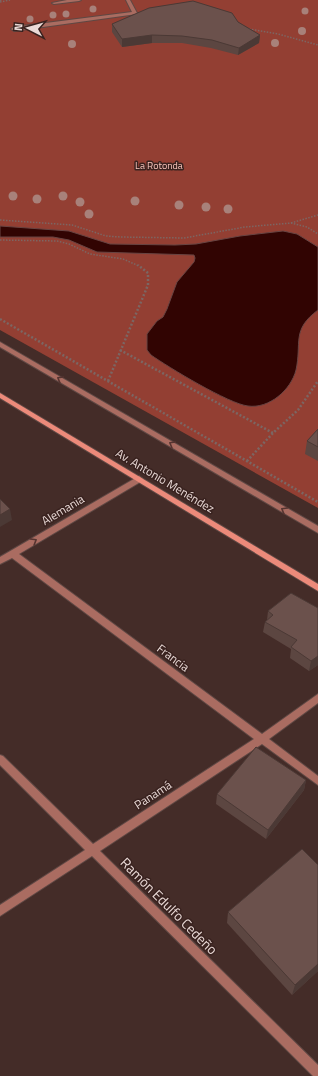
<svg xmlns="http://www.w3.org/2000/svg" width="318" height="1076" font-family="'Titillium Web',sans-serif">
<style>
.green{fill:#933f33}
.water{fill:#310402;stroke:#684442}
.lines{fill:none;stroke-linecap:round;stroke-linejoin:round}
.lane-casing{stroke:#5f4844;stroke-width:2}
.street-casing{stroke:#5f4844;stroke-width:2}
.secondary-casing{stroke:#5f4844;stroke-width:2}
.path-far1{stroke:#7c6663;stroke-width:1.5;stroke-dasharray:1.5 1.5;stroke-linecap:butt}
.path{stroke:#7c6663;stroke-width:2.5;stroke-dasharray:2 2;stroke-linecap:butt}
.lane{fill:#aa6c61;fill-rule:evenodd}
.street{fill:#aa6c61;fill-rule:evenodd}
.secondary{fill:#ec8a7a;fill-rule:evenodd}
.tree{fill:#a8817a}
.wall{fill:#5c4641}
.shaded-wall{fill:#4b3935}
.building{fill:#6b514c;stroke:#4b3935}
.oneway{stroke:#553430}
.labels{text-anchor:middle;stroke-width:3;stroke-linejoin:round;paint-order:stroke}
.far-park-label{font-size:10px;fill:#fac6bd;stroke:#39221f}
.street-label{font-size:12px;fill:#eadad7;stroke:#39221f}
.near-street-label{font-size:14px;fill:#eadad7;stroke:#39221f}
</style>
<rect width="100%" height="100%" fill="#442c28"/>
<polygon class="green" points="0,0 318,0 318,508 0,330"/>
<path class="water" d="M0 226 69 231 110 244 175 245 196 244 240 236 283 231 297 234 318 247V310C291 330 302 343 296 370 291 390 269 409 248 406 229 404 168 367 151 355L147 350V334L157 321 163 317 167 309 177 282 194 262 195 258 194 255 97 252 69 240 53 237H0Z"/>
<g class="lines">
<g class="lane-casing">
<g id="lane">
<polygon points="67,0 81,0 79,1 54,4 52,3"/>
<polygon points="126,0 130,0 137,13 137,14 14,31 11,29 14,27 132,12"/>
<polygon points="0,342 318,526 318,533 0,347"/>
</g>
</g>
<g class="street-casing">
<polygon id="street" points="139,476 143,479 142,481 19,554 262,734 318,694 318,703 269,739 318,776 318,785 262,744 100,851 318,1065 318,1076 313,1076 92,856 0,916 0,905 85,850 0,765 0,755 3,756 93,844 254,739 12,558 0,564 0,557"/>
</g>
<g class="secondary-casing">
<polygon id="secondary" points="0,393 318,584 318,591 0,398"/>
</g>
<g class="path-far1">
<polyline points="0,1 2,0"/>
<polyline points="0,2 10,0"/>
<polyline points="249,29 278,34 318,45"/>
<polyline points="0,220 72,225 106,236 120,237 184,238 245,227 291,223 307,227 318,234"/>
<polyline points="291,223 318,215"/>
<polyline points="0,240 57,241 69,244 90,254 123,259 139,266"/>
</g>
<g class="path">
<polyline points="0,319 318,502"/>
<polyline points="120,350 273,433"/>
<polyline points="108,381 148,285 148,273 138,265"/>
<polyline points="247,461 273,433 298,410 318,381"/>
</g>
<use href="#lane" class="lane"/>
<use href="#street" class="street"/>
<use href="#secondary" class="secondary"/>
</g>
<g class="tree">
<circle cx="93" cy="9" r="3.5"/>
<circle cx="305" cy="11" r="3.5"/>
<circle cx="66" cy="14" r="3.5"/>
<circle cx="53" cy="15" r="3.5"/>
<circle cx="30" cy="19" r="3.5"/>
<circle cx="302" cy="31" r="4"/>
<circle cx="275" cy="43" r="4"/>
<circle cx="72" cy="44" r="4"/>
<circle cx="13" cy="196" r="4.5"/>
<circle cx="63" cy="196" r="4.5"/>
<circle cx="37" cy="199" r="4.5"/>
<circle cx="135" cy="201" r="4.5"/>
<circle cx="80" cy="202" r="4.5"/>
<circle cx="179" cy="205" r="4.5"/>
<circle cx="206" cy="207" r="4.5"/>
<circle cx="228" cy="209" r="4.5"/>
<circle cx="89" cy="214" r="4.5"/>
</g>
<g class="wall">
<polygon points="238,22 260,35 259,43 238,55 211,48 182,43 152,43 122,47 112,32 112,24"/>
<polygon points="318,429 318,461 305,454 307,441"/>
<polygon points="318,608 318,665 309,671 290,658 291,649 263,632 265,622 267,620 268,611"/>
<polygon points="306,780 304,790 266,839 216,804 217,794"/>
<polygon points="228,912 318,971 292,995 227,923"/>
</g>
<g class="shaded-wall">
<polygon points="152,35 152,43 122,47 122,39"/>
<polygon points="260,35 259,43 238,55 239,48"/>
<polygon points="10,509 12,520 0,527 0,515"/>
<polygon points="318,656 318,665 309,671 311,661"/>
<polygon points="306,780 304,790 266,839 268,830"/>
<polygon points="318,964 318,971 292,995 295,985"/>
</g>
<g class="building">
<polygon points="193,1 232,13 238,22 260,35 239,48 212,40 182,36 152,35 122,39 112,24 149,8"/>
<polygon points="318,429 318,447 307,441"/>
<polygon points="0,499 10,509 0,515"/>
<polygon points="291,593 318,608 318,656 311,661 291,647 297,640 265,622 273,615 268,611"/>
<polygon points="256,747 306,780 268,830 217,794"/>
<polygon points="302,849 318,865 318,964 295,985 228,912"/>
</g>
<defs><path id="oneway-chevron" d="M-2-3.5L2.5 0L-2 3.5" fill="none" stroke-width="1.6" stroke-linecap="round" stroke-linejoin="round"/></defs>
<g class="oneway">
<use href="#oneway-chevron" transform="translate(60 379) rotate(-150)"/>
<use href="#oneway-chevron" transform="translate(172 444) rotate(-150)"/>
<use href="#oneway-chevron" transform="translate(284 510) rotate(-150)"/>
<use href="#oneway-chevron" transform="translate(34 541) rotate(-31)"/>
</g>
<g class="labels">
<g class="far-park-label">
<text x="159" y="169">La Rotonda</text>
</g>
<g class="street-label">
<text transform="translate(165 481) rotate(31)" y="4">Av. Antonio Menéndez</text>
<text transform="translate(63 510) rotate(-31)" y="4">Alemania</text>
<text transform="translate(173 658) rotate(37)" y="4">Francia</text>
<text transform="translate(153 795) rotate(-33)" y="4">Panamá</text>
</g>
<g class="near-street-label">
<text transform="translate(169 906) rotate(45)" y="5">Ramón Edulfo Cedeño</text>
</g>
</g>
<g transform="translate(28 28) rotate(276)" stroke="#39221f" stroke-width="3" paint-order="stroke">
<path d="M0-3L7 15L0 10L-7 15Z" fill="#eadad7"/>
<text y="-6" font-size="11" font-weight="bold" text-anchor="middle" fill="#eadad7">N</text>
</g>
</svg>
